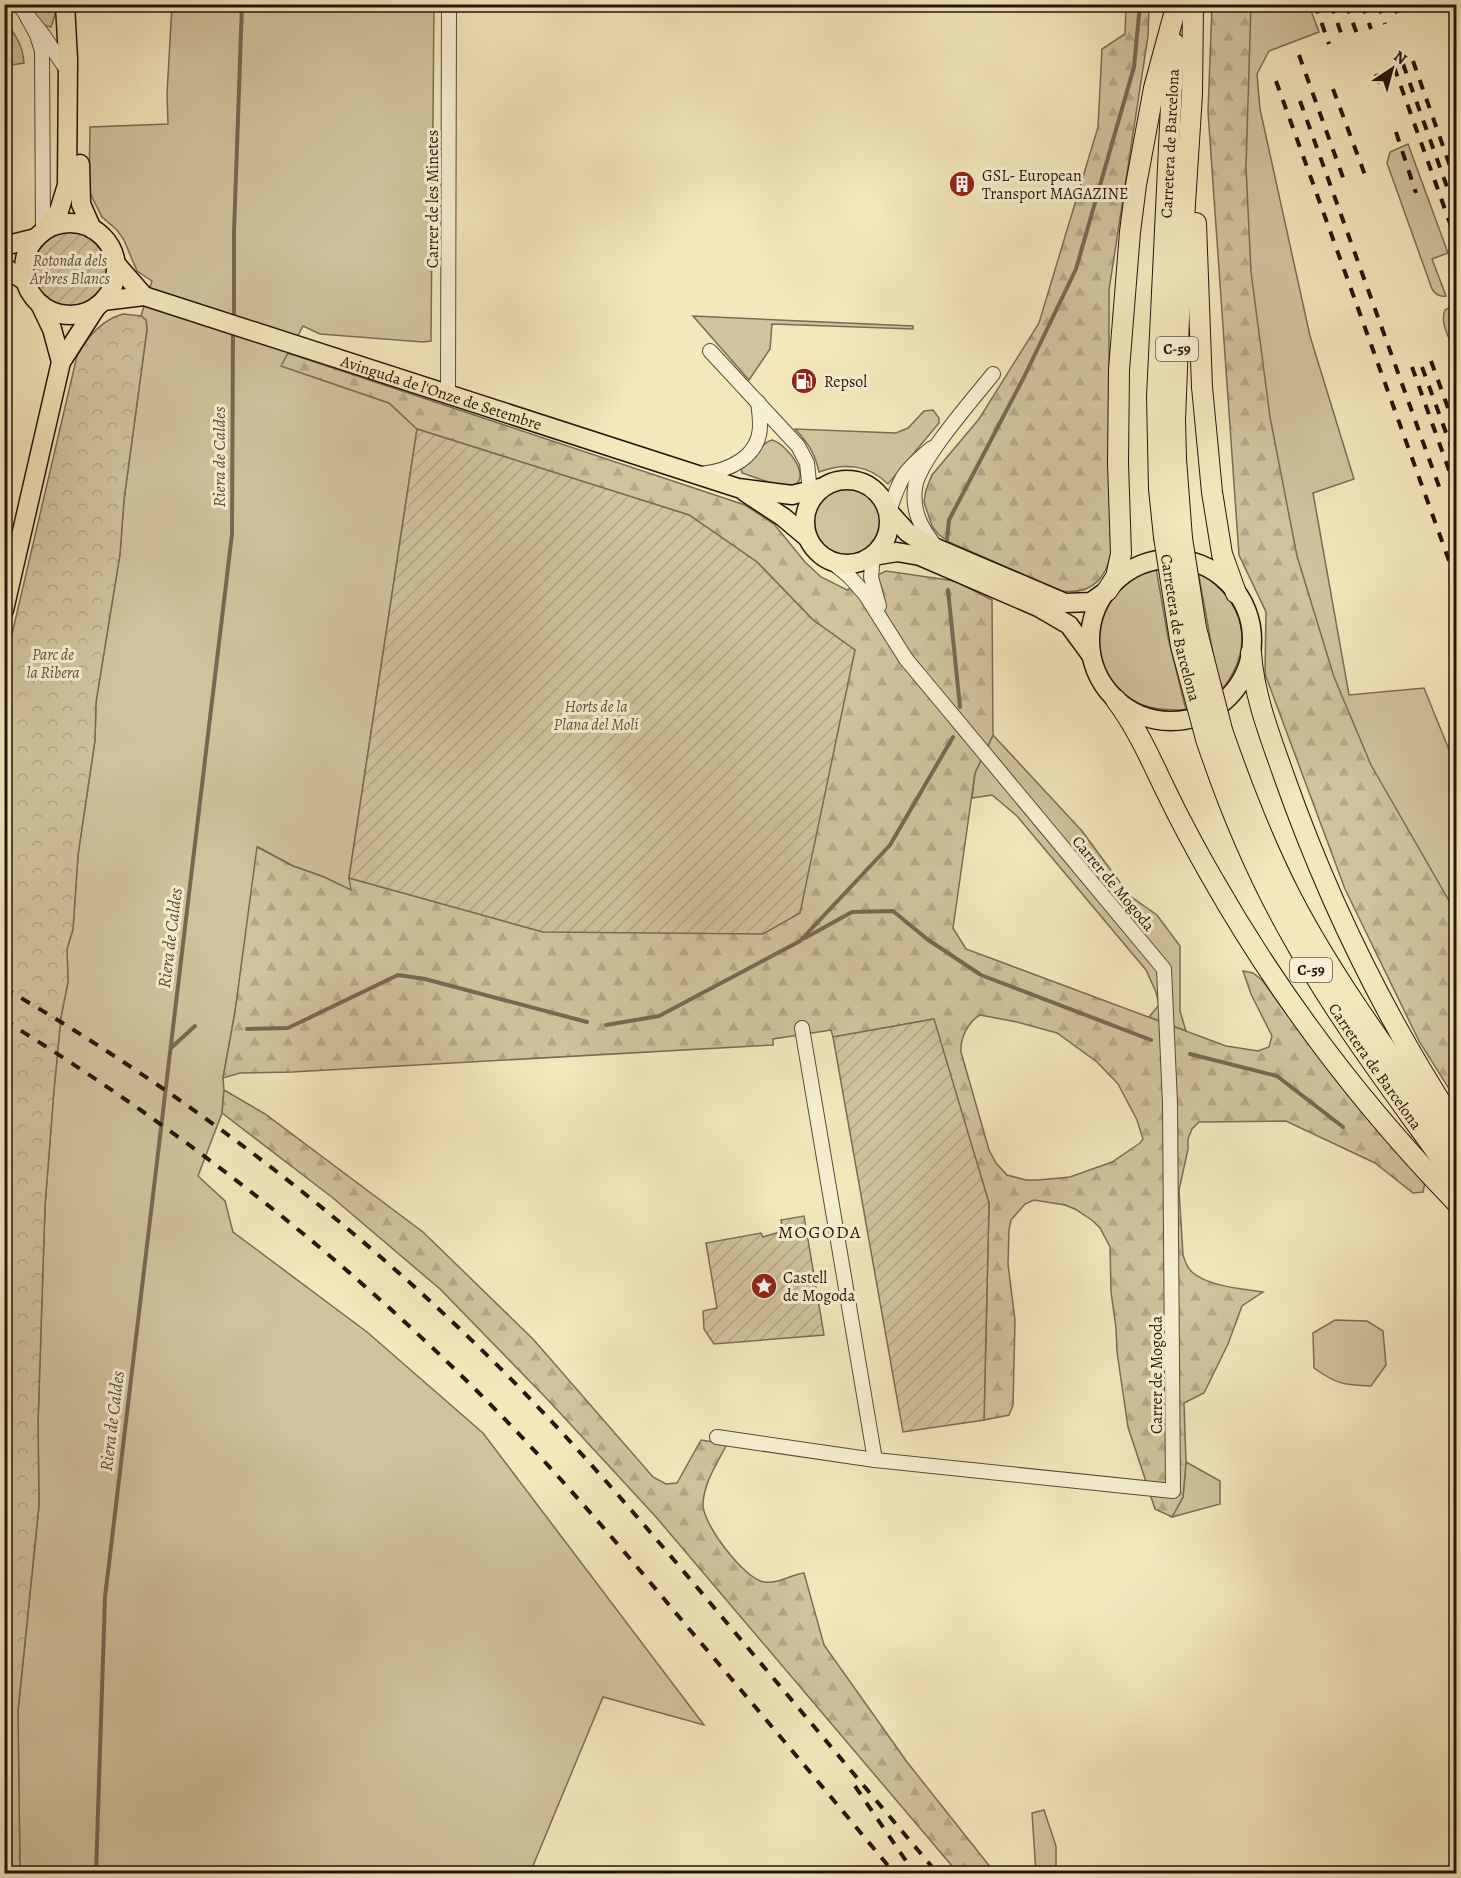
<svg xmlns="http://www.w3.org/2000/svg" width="1461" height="1878" font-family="Alegreya,serif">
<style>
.grass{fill:#d0c39e;stroke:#7a6c55;stroke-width:1.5}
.forest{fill:url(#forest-firs);stroke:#7a6c55;stroke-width:1.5;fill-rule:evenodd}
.park{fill:url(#park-crowns);stroke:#7a6c55;stroke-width:1.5}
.garden{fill:url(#garden-furrows);stroke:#7a6c55;stroke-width:1.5}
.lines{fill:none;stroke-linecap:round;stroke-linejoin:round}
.stream{stroke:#776852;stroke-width:4}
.minor-casing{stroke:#584a38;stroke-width:16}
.major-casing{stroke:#25150c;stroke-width:21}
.highway-casing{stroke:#25150c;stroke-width:22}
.minor{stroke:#f7efd3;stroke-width:14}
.major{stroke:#f3e7bc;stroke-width:18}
.highway{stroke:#f3e7bc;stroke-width:20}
.rail{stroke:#25150c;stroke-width:4;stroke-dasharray:10 10;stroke-linecap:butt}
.highway-bridge-casing{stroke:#25150c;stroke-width:22;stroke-linecap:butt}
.highway-bridge{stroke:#f3e7bc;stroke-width:20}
.labels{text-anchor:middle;stroke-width:6;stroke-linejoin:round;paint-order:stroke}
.shield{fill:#f7efd3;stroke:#645648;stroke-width:1.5}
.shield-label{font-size:15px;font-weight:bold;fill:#25150c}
.street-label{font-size:16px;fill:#25150c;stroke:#f7efd3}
.poi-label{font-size:16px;fill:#25150c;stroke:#f7efd3;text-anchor:start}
.park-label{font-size:16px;font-style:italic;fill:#61523f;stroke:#f7efd3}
.water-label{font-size:18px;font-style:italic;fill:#5b4d3a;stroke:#f7efd3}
.neighbourhood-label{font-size:18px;letter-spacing:1.5px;fill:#25150c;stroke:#f7efd3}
</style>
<defs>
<pattern id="forest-firs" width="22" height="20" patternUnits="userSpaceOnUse" patternTransform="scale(1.5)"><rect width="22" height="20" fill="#d0c39e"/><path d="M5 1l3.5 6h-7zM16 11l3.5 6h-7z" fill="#b2a787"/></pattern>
<pattern id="park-crowns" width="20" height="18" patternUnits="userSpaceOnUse" patternTransform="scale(1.5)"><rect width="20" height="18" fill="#d0c39e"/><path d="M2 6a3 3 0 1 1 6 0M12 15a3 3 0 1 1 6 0" fill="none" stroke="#b2a787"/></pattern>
<pattern id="garden-furrows" width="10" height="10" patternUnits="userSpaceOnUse" patternTransform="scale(1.5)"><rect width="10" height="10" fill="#d0c39e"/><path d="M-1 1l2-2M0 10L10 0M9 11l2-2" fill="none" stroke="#b2a787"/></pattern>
</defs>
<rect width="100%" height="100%" fill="#f3e7bc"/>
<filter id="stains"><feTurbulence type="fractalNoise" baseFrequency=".00333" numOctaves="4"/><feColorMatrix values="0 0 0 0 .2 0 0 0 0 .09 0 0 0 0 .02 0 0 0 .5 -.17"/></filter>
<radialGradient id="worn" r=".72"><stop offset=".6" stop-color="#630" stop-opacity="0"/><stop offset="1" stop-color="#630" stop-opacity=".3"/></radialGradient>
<g class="grass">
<path d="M25 5H54L55 15 51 27C40 26 32 13 25 5Z"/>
<polygon points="172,5 434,5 431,341 423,342 320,334 303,326 282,366 389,403 417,429 349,878 352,891 324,877 293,866 258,847 235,1012 223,1078 224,1090 222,1113 198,1176 225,1201 233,1232 367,1332 483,1433 704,1725 603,1697 530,1873 20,1874 18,1711 39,1505 38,1423 45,1206 54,1089 61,1017 68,982 67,949 73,929 78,855 95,740 96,702 120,554 124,500 147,329 146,320 141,316 152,281 137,271 124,240 117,230 102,217 89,191 90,127 168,124 167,94"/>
<polygon points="1245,5 1309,5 1319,32 1269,51 1257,74 1260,109 1310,336 1354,479 1313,493 1349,695 1424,688 1456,767 1456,922 1345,722 1297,582 1249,330 1241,180"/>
<path d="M4 20C15 34 23 45 24 63L5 66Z"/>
<path d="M1408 144 1448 253 1432 259 1446 296C1439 297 1435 294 1432 289L1387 163 1390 152Z"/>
<path d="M1456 304V348C1448 340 1440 321 1445 310Z"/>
<polygon points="693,316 913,326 913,329 772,324 770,349 749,380"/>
<path d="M933 410 939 418V423L888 484C869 465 844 462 819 472 815 453 808 443 795 429L896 433 908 428 924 411Z"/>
<path d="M772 440C786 443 814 479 792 486 782 489 753 476 742 473L741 469C755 461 759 443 772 440Z"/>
<circle cx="847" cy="522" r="42"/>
<path d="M1156 568 1168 637 1186 710C1170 710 1155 710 1140 704 1093 685 1085 621 1119 587 1129 576 1143 572 1156 568Z"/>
<path d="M1198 571C1245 602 1256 643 1223 689L1216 670Z"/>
<polygon points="993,735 1082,831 1130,896 1157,915 1180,946 1180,1011 1186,1031 1149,1017 1159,1005 1156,992 1146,970 1017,816 992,795 972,798 975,773"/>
<path d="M1335 1320 1367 1321 1383 1331 1386 1365 1371 1386C1344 1385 1336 1384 1314 1368L1313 1333Z"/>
<polygon points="1186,1462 1220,1481 1220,1504 1172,1517 1183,1497"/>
<polygon points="1044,1810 1056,1846 1056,1873 1036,1873 1032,1813"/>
</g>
<g class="forest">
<path d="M1126 5H1149L1148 36 1109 290V430L1112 544C1109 575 1095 595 1062 591L951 543 938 534 932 526 924 502 926 490 932 475 979 419 1039 323 1098 127 1102 49 1125 34Z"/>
<polygon points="1212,5 1251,5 1246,167 1251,272 1270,417 1297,556 1334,677 1371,765 1456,913 1456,1100 1419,1041 1345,889 1265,674 1266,612 1239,555 1208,112"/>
<path d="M288 353 745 505 774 524 805 562 821 577 847 590 886 571 955 581 992 600 993 735 975 773 953 928 966 949 1226 1046 1258 1051 1269 1047 1272 1036 1251 994 1243 971 1253 973 1262 980 1289 1017 1425 1182 1423 1192 1413 1193 1375 1163 1286 1121 1199 1122 1192 1129 1188 1139V1149L1179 1190 1183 1255C1185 1261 1187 1268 1192 1272 1207 1286 1243 1289 1263 1292L1242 1306 1228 1344 1204 1393 1184 1403 1186 1462 1183 1497 1172 1517 1155 1509 1128 1427 1117 1352 1116 1328 1111 1292 1110 1247 1100 1228 1093 1221 1075 1209 1065 1205 1034 1200 1025 1204 1011 1220 1009 1230 1008 1264 1015 1320 1013 1405 1009 1415 984 1420 989 1203 933 1019 833 1037 831 1030 773 1039V1045L292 1072 240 1073 223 1078 235 1012 257 847 293 866 324 877 351 890 349 878 543 932 855 650 813 620 757 562 689 515 417 429 389 403 281 366ZM980 1015 1017 1022 1057 1033 1097 1062 1118 1084 1137 1120 1143 1139 1140 1143 1112 1162 1070 1177 1039 1180H1026L1007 1175 996 1163 989 1150 961 1052C960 1038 968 1022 980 1015Z"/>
<path d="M224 1090 265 1114 423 1232 533 1339 653 1477 666 1484 677 1483 701 1440 727 1444C717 1464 704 1482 703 1504 702 1523 744 1579 764 1582 779 1584 790 1575 804 1573L824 1645 907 1762 995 1873H958L656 1517 549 1401 440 1289 333 1198 222 1113Z"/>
</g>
<path class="park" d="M123 314 141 316 146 320 147 329 124 500 120 554 96 702 95 740 78 855 73 929 67 949 68 982 61 1017 54 1090 45 1206 38 1423 39 1505 18 1711 20 1873 5 1874V664L77 356C87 337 102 320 123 314Z"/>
<g class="garden">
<circle cx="70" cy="269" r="46"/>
<polygon points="417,429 689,515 757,562 813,620 855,650 800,913 763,934 543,932 349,878"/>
<polygon points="934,1019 989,1203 984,1420 903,1432 833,1037"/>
<polygon points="804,1216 824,1335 714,1344 704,1329 703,1311 717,1308 706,1243 761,1233 763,1237 783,1231 781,1220"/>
</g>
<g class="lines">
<g class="stream">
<polyline points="234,319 234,232 242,4"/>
<polyline points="947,539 949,520 1024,377 1076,269 1134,67 1140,4"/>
<polyline points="948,590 960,707"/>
<polyline points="805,938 852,912 893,911 927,939 981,975 1151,1040"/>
<polyline points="606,1025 659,1016 800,941 890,845 953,737"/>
<polyline points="247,1029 288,1028 398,975 425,979 587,1022"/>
<polyline points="171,1048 195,1026"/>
<polyline points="1190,1054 1277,1076 1343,1127"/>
<polyline points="96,1874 105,1597 232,534 233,329"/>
</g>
<g class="minor-casing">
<g id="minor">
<polyline points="18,4 41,32 67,70"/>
<polyline points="26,15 37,35 42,51 43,231"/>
<polyline points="710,351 798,446 807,463 810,492"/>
<polyline points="448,394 449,4"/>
<path d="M701 474C729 471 760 457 760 425 760 417 759 409 758 402"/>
<path d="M889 512C900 477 904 471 932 448"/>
<path d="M936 547C922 529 912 513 915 488 918 461 974 398 993 374"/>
<polyline points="873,556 871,577 879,606"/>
<polyline points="802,1028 875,1460"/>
<polyline points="717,1437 875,1460 1173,1491 1170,1103 1164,969 906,659 865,594 849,576 831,561"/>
</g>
</g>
<g class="major-casing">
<g id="major">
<polyline points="80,164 81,204 92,229"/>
<circle cx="70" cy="269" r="46"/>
<polyline points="44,230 59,211 67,185 68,59 65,4"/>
<polyline points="4,246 36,238"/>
<polyline points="116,264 144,296"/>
<polyline points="4,267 25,281"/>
<path id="s1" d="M103 301 144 296 738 488 792 495 820 488"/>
<polyline points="40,304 52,329 61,362"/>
<circle cx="847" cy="522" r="42"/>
<polyline points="745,492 783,517 808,538"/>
<polyline points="889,512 907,532 922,542 1065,603 1091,602 1105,592"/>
<polyline points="873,556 897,552 920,556 1038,607 1069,625 1091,655"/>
<circle cx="1171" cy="640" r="81"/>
<polyline points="4,610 61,362 97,306"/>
</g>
</g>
<g class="highway-casing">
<g id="highway">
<polyline points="1196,223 1202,387 1212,492 1222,554 1236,593"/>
<path id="s2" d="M1164 537 1159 489 1157 397 1174 43"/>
<polyline points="1182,538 1176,459 1175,420 1181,267 1192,94 1193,4"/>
<polyline points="1107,591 1116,577 1121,554 1118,463 1119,370 1130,232 1136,185 1154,88 1176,7"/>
<path d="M1251 653C1254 696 1270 736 1284 776 1327 898 1385 1017 1456 1126"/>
<path d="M1116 700C1137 728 1151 760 1166 791 1180 820 1195 848 1211 876 1278 994 1361 1104 1456 1202"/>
<path d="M1222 730C1242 788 1264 845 1292 899 1338 987 1399 1067 1456 1147"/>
<path id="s3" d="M1206 739C1229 808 1257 875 1293 938 1340 1023 1400 1100 1456 1179"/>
</g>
</g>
<use href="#minor" class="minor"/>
<use href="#major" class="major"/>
<use href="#highway" class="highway"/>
<g class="rail">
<polyline points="1315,4 1329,44"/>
<polyline points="1331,4 1343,39"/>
<polyline points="1346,4 1357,34"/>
<polyline points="1362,4 1371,29"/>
<polyline points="1378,4 1385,24"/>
<polyline points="1394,4 1399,19"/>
<polyline points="1299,55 1345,183"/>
<polyline points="1413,61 1456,183"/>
<polyline points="1403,64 1456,212"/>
<polyline points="1394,67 1456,240"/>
<polyline points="1376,74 1380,85"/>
<polyline points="1276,81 1456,580"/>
<polyline points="1333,89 1365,175"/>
<polyline points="1300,101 1441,492"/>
<polyline points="1396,132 1416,193"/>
<polyline points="1431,361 1456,430"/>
<polyline points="1412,367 1455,487"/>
<polyline points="1422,367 1456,460"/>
<polyline points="1456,534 1456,536"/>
<path d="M4 988C188 1095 358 1225 508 1376 587 1456 660 1543 732 1629 801 1711 869 1792 938 1874"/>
<path d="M4 1020C180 1129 342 1255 488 1402 559 1474 625 1552 690 1630 759 1711 827 1792 895 1874"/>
<polyline points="855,1786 915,1874"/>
</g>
<g class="highway-bridge-casing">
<g id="highway-bridge">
<path id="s4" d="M1164 537 1181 646 1206 739"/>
<polyline points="1182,538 1196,628 1222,730"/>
</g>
</g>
<use href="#highway-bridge" class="highway-bridge"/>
</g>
<defs>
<g id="building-disc" transform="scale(1.35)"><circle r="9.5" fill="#8f2418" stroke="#f7efd3"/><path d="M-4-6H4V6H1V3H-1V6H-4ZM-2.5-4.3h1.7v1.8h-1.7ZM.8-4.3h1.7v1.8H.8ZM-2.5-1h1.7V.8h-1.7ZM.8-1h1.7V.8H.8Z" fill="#fff"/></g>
<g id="fuel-disc" transform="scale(1.35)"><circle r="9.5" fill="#8f2418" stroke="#f7efd3"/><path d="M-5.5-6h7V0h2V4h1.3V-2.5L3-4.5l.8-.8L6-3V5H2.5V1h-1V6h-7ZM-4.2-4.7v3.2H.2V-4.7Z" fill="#fff"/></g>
<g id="sight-disc" transform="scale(1.35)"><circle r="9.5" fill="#8f2418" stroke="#f7efd3"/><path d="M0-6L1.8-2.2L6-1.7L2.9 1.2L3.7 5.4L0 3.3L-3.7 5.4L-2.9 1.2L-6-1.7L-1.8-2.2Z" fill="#fff"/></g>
</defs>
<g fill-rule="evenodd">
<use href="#building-disc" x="962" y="184"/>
<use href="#fuel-disc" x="804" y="381"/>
<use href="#sight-disc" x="764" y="1286"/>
</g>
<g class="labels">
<g class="shield">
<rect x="1156" y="337" width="42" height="24" rx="4.5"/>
<rect x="1290" y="958" width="42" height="24" rx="4.5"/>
</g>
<g class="shield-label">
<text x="1177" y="354">C-59</text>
<text x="1311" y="975">C-59</text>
</g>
<g class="street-label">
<text dy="6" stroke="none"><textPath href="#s2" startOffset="394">Carretera de Barcelona</textPath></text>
<text transform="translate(432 199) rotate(-90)" y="6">Carrer de les Minetes</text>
<text dy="6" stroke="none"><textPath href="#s1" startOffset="354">Avinguda de l'Onze de Setembre</textPath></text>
<text dy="6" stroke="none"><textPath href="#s4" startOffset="92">Carretera de Barcelona</textPath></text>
<text transform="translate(1114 883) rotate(50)" y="6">Carrer de Mogoda</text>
<text dy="6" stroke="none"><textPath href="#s3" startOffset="370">Carretera de Barcelona</textPath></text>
<text transform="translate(1156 1375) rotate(-90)" y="6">Carrer de Mogoda</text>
</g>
<g class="poi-label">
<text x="982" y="181">GSL- European<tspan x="982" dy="18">Transport MAGAZINE</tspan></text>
<text x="824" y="387">Repsol</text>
<text x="783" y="1283">Castell<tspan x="783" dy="18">de Mogoda</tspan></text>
</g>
<g class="park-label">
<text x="70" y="266">Rotonda dels<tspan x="70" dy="18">Arbres Blancs</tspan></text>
<text x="53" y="660">Parc de<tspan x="53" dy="18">la Ribera</tspan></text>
<text x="596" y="712">Horts de la<tspan x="596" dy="18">Plana del Molí</tspan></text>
</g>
<g class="water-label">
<text transform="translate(219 457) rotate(-90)" y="6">Riera de Caldes</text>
<text transform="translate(170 938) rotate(-83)" y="6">Riera de Caldes</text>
<text transform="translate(112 1421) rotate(-83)" y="6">Riera de Caldes</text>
</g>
<g class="neighbourhood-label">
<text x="820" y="1238">MOGODA</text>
</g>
</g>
<rect width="1461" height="1878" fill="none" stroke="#f3e7bc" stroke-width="24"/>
<rect x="6" y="6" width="1449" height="1866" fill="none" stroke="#25150c" stroke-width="3"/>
<rect x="12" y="12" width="1437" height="1854" fill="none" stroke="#25150c" stroke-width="1.5"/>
<g transform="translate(1392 69) rotate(36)" stroke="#f7efd3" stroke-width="4.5" paint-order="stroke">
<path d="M0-4.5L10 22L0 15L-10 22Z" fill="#25150c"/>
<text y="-9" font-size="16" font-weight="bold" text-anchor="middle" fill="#25150c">N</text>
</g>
<rect width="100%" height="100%" filter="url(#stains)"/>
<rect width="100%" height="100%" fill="url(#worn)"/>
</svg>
